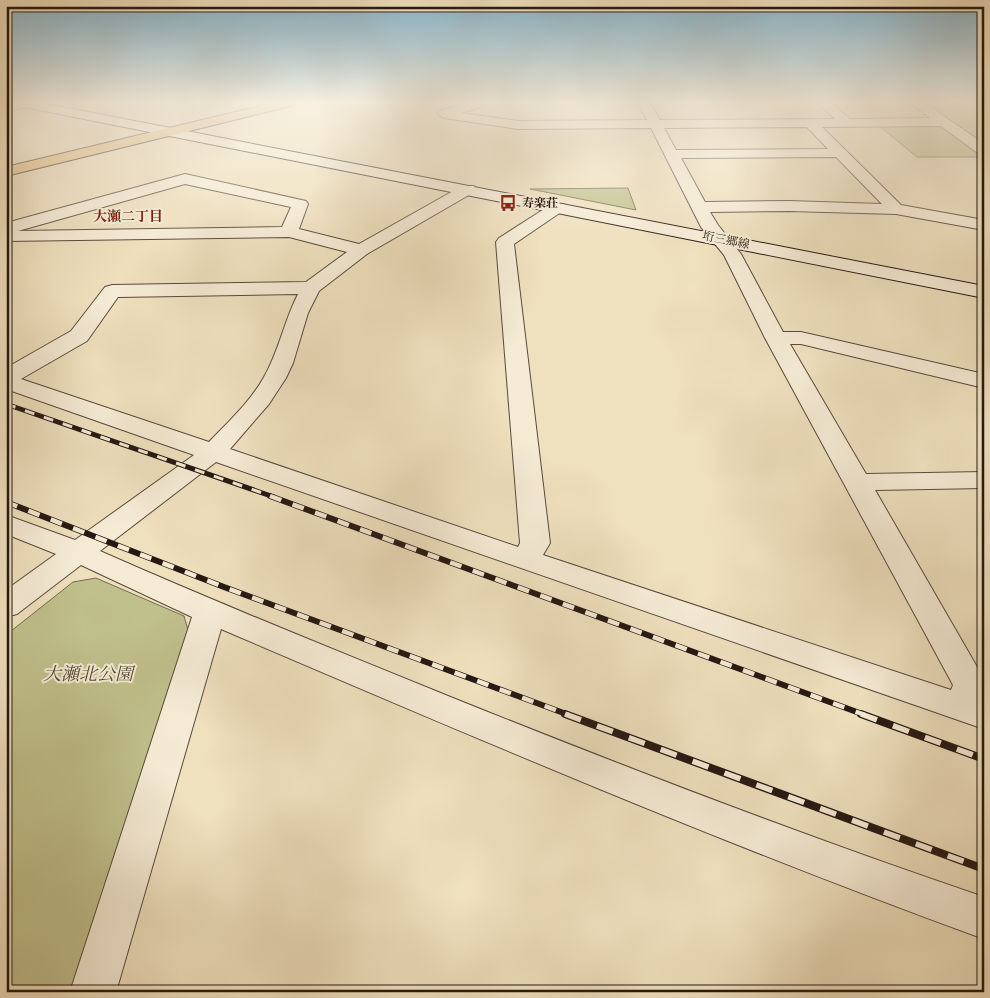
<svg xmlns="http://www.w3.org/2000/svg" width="990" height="998" font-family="'Libre Caslon Text','Noto Serif JP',serif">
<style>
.green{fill:#c0c08c;stroke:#726c50}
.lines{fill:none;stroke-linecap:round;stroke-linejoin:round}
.street-casing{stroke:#584a3e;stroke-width:2}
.secondary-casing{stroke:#251813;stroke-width:2}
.primary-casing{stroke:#251813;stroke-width:2}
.street{fill:#f5ebd5;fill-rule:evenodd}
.secondary{fill:#f5ebd5;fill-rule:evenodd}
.primary{fill:#e8c07f;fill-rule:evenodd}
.rail-far2-casing{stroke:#251813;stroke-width:5}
.rail-far1-casing{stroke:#251813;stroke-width:6}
.rail-casing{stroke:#251813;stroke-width:8}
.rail-far2{stroke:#f5ebd5;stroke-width:3;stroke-dasharray:10;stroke-linecap:butt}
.rail-far1{stroke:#f5ebd5;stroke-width:4.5;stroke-dasharray:12;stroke-linecap:butt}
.rail{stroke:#f5ebd5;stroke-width:5.5;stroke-dasharray:17;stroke-linecap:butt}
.labels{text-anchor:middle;stroke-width:4;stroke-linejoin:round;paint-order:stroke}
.far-poi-label{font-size:12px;font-weight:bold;fill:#251813;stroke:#f5ebd5;text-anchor:start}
.far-street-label{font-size:12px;fill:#251813;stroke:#f5ebd5}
.far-neighbourhood-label{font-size:14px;font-weight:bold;fill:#7a1f14;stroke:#f5ebd5}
.near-park-label{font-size:18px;font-style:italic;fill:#544a37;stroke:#f5ebd5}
</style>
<rect width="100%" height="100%" fill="#efe0be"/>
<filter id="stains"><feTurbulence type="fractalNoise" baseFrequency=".004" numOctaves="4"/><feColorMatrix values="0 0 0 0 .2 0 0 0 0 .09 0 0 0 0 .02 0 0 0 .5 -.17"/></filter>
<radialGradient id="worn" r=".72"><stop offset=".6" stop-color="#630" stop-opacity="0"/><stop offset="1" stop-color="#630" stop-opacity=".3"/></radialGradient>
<g class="green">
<polygon points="921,103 984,103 984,138 971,138"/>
<polygon points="941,124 984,155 984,157 917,157 878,125"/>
<polygon points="628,188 636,210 530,189"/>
<polygon points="96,578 184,616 188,630 70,992 6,992 6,635 73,582"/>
</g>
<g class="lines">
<g class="street-casing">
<g id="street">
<polygon points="11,103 31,103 29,106 6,112 6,104"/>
<path d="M467 103H485L483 106 461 113 518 121 647 120 638 103H650L660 120 835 119 818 103H831L850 119 930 118 911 103H925L984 144V155L979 154 941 126 822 127 901 205 984 220V230L896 214 789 211 710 212 718 225 741 254 783 332H801L984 374V388L801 344H790L866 474 984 472V488L875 490 984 679V729L216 462 100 551C215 602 332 649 448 696 625 767 803 836 984 897V939C726 845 473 737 221 629L116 992H70L192 617 81 565 17 614 6 617V590L56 554 6 534V515L75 540 194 455 6 389V368L71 331 105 287 112 285 306 282 347 252 289 237 6 241V223L185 174 306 201 308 204 299 229 359 244 462 186H474L476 189 474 192 367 254 319 291 308 313 293 363 286 378 269 404 230 449 518 547 520 543 496 242 499 238 552 204H564L566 207 564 210 514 244 550 543 543 555 951 690 953 685 765 338 724 255 701 227 651 128 518 129 444 118 438 114 439 111ZM807 127 828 149 676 150 664 128ZM836 157 882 204 789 201 705 202 681 158ZM185 184 291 207 282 227 18 231ZM298 294C284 321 279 351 264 377 251 401 228 422 209 442L21 379 87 341 118 297Z"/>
</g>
</g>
<g class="secondary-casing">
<polygon id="secondary" points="18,103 42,103 984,286 984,298 24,107"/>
</g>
<g class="primary-casing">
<polygon id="primary" points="273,103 293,103 291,106 6,176 6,167"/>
</g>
<use href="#street" class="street"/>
<use href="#secondary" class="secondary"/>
<use href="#primary" class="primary"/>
<g class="rail-far2-casing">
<polyline id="rail-far2" points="6,404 274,497"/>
</g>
<g class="rail-far1-casing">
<g id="rail-far1">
<polyline points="270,496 865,715"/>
<polyline points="6,502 224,587 569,715"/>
</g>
</g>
<g class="rail-casing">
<g id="rail">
<polyline points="565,714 984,869"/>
<polyline points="861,714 984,759"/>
</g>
</g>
<use href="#rail-far2" class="rail-far2"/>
<use href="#rail-far1" class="rail-far1"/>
<use href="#rail" class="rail"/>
</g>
<linearGradient id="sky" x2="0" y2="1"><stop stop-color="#89b8d0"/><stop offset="0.42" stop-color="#f8f1e2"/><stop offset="1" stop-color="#f8f1e2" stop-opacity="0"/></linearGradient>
<rect width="990" height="243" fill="url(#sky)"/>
<defs>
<g id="bus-bare" transform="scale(1.35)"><path d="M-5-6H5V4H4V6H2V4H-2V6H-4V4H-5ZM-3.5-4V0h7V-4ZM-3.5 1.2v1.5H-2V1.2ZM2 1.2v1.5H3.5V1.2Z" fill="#8f2418" stroke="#f5ebd5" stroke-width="2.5" paint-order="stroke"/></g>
</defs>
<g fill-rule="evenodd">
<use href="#bus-bare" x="508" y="203"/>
</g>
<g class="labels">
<g class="far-poi-label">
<text x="522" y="207">寿楽荘</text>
</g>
<g class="far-street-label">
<text transform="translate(726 240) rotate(11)" y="4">垳三郷線</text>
</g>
<g class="far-neighbourhood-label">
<text x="128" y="221">大瀬二丁目</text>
</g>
<g class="near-park-label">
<text x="88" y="680">大瀬北公園</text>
</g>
</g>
<rect width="990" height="998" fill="none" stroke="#efe0be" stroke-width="25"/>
<rect x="8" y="8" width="975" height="983" fill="none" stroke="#251813" stroke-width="2.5"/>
<rect x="12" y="12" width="965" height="973" fill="none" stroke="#251813"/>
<rect width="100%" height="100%" filter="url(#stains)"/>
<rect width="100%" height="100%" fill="url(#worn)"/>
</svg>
